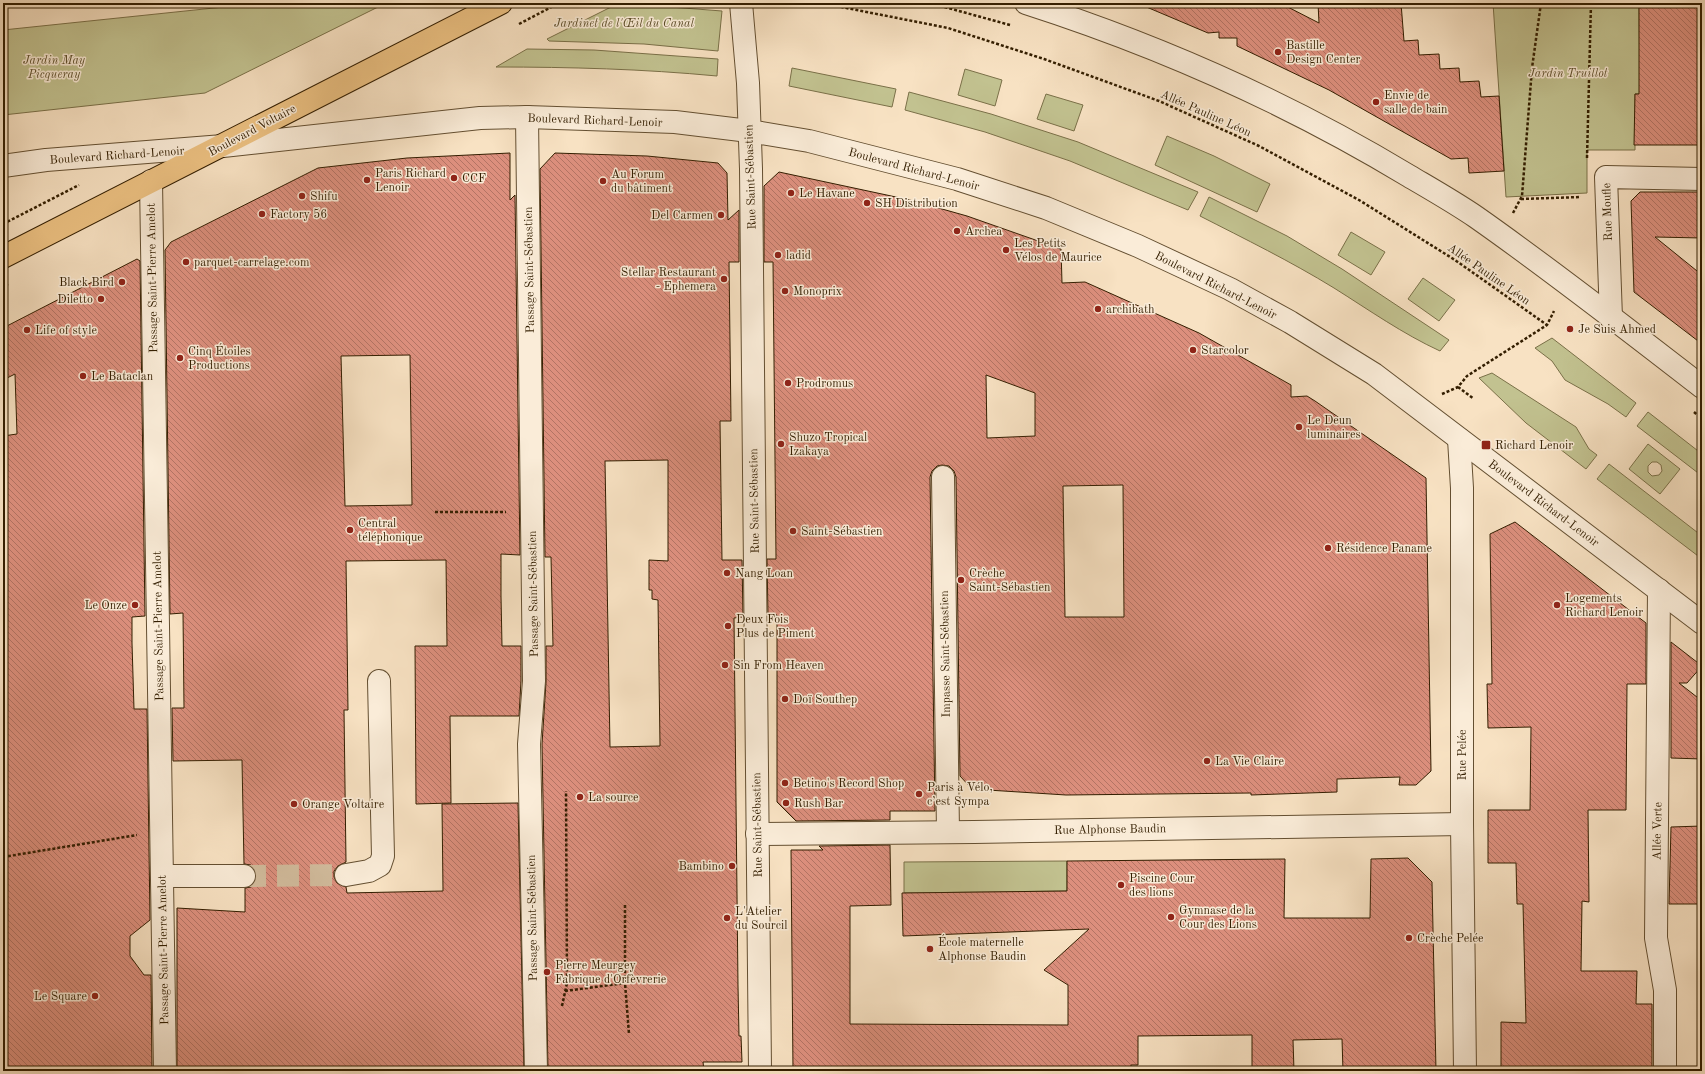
<svg xmlns="http://www.w3.org/2000/svg" width="1705" height="1074" font-family="'Old Standard TT',serif">
<style>
.green{fill:#c2c290;stroke:#7a7048;fill-rule:evenodd}
.building{fill:url(#building-back-hatch);stroke:#331e00;fill-rule:evenodd}
.lines{fill:none;stroke-linecap:round;stroke-linejoin:round}
.minor-tunnel{stroke:#d1bb9c;stroke-width:22;stroke-dasharray:22 11;stroke-linecap:butt}
.minor-casing{stroke:#644f31;stroke-width:24}
.major-casing{stroke:#331e00;stroke-width:24}
.path{stroke:#331e00;stroke-width:2.5;stroke-dasharray:3 2;stroke-linecap:butt}
.minor{stroke:#faecd8;stroke-width:22}
.major{stroke:#ecc182;stroke-width:22}
.poi-dot{fill:#8f2418;stroke:#faecd8;stroke-width:1.5}
.labels{text-anchor:middle;stroke-width:3;stroke-linejoin:round;paint-order:stroke}
.park-label{font-size:12px;font-style:italic;fill:#5e4f2b;stroke:#faecd8}
.poi-label{font-size:12px;fill:#331e00;stroke:#faecd8;text-anchor:start}
.street-label{font-size:12px;fill:#331e00;stroke:#faecd8}
</style>
<defs>
<pattern id="building-back-hatch" width="6" height="6" patternUnits="userSpaceOnUse"><rect width="6" height="6" fill="#dc8f7d"/><path d="M-1 5l2 2M0 0l6 6M5-1l2 2" fill="none" stroke="#b37464"/></pattern>
</defs>
<rect width="100%" height="100%" fill="#f8e2c3"/>
<filter id="stains"><feTurbulence type="fractalNoise" baseFrequency=".005" numOctaves="4"/><feColorMatrix values="0 0 0 0 .2 0 0 0 0 .09 0 0 0 0 .02 0 0 0 .5 -.17"/></filter>
<radialGradient id="worn" r=".72"><stop offset=".6" stop-color="#630" stop-opacity="0"/><stop offset="1" stop-color="#630" stop-opacity=".3"/></radialGradient>
<g class="green">
<polygon points="262,3 379,3 380,6 205,93 3,115 3,30"/>
<polygon points="619,3 722,11 718,51 644,44 549,41 547,39"/>
<polygon points="1493,3 1639,3 1640,94 1635,94 1635,150 1587,150 1587,193 1506,197"/>
<path d="M527 49 594 50 718 59 717 76C643 69 570 67 496 67Z"/>
<polygon points="792,68 896,89 892,107 789,86"/>
<polygon points="965,69 1002,80 995,106 958,95"/>
<polygon points="909,92 991,114 1078,142 1198,192 1188,210 1070,161 985,132 905,110"/>
<polygon points="1046,94 1083,105 1074,131 1037,119"/>
<polygon points="1167,136 1214,156 1270,184 1257,212 1155,165"/>
<path d="M1209 197 1287 236 1342 269 1449 340 1440 351C1403 334 1369 310 1334 288 1290 261 1245 239 1200 216Z"/>
<polygon points="1351,232 1385,252 1371,275 1338,255"/>
<polygon points="1423,278 1455,300 1439,321 1408,299"/>
<polygon points="1552,338 1636,403 1626,417 1608,404 1565,380 1552,361 1535,348"/>
<polygon points="1492,373 1576,427 1589,449 1597,455 1586,469 1526,423 1479,378"/>
<polygon points="1648,412 1702,454 1702,476 1637,426"/>
<path d="M1648 444 1680 469 1660 494 1629 469ZM1652 462H1657L1661 465 1662 471 1659 475 1652 476 1648 472V466Z"/>
<polygon points="1609,464 1702,536 1702,559 1597,479"/>
<polygon points="1067,861 1067,891 904,893 904,862"/>
</g>
<g class="building">
<polygon points="1137,3 1280,3 1319,23 1318,3 1401,3 1404,41 1418,40 1419,55 1439,54 1440,69 1459,68 1460,82 1479,81 1481,97 1499,96 1504,171 1469,173 1468,158 1451,159 1329,90 1237,46 1237,38 1219,38 1219,32 1208,33"/>
<polygon points="1639,3 1702,3 1702,145 1634,145 1635,94 1639,94"/>
<path d="M510 153V200L515 195 520 555 501 554V596L502 646H521V681L519 716H450L451 803 416 804 415 646H447L446 560 346 561 348 710H344L346 862 338 866 334 871V877L337 883 346 887 347 893 443 891 442 804 518 803 524 1071H177V908L245 912V888L251 887 255 883 256 876 255 870 251 865 244 864 242 760 173 761 172 708H184L183 613 170 614 165 250 171 242 318 168 407 158ZM410 355 412 505 345 506 341 356Z"/>
<path d="M555 153 647 156 718 163 727 173 728 220 739 210V262H729L731 421H720L722 560H742L743 617 734 618 738 986 739 1036H741L742 1062H703L704 1071H548L542 744 546 682V646H553L551 557H545L540 169ZM668 460V561L649 560V590H652V599L658 600 660 746 610 747 605 461Z"/>
<path d="M779 172 910 200 967 216 1061 249 1062 283 1085 282 1199 333 1291 385V397L1307 396 1315 401 1426 478 1431 771 1416 785H1399L1400 777 1337 779V792L1251 795V793L1066 795 972 789 960 776 956 477 954 471 949 466 942 465 937 466 932 471 930 477 935 811H890V820L796 821 777 802V615L768 616 767 559H776L773 262H764V186ZM986 375 1035 393V436L987 438ZM1123 485 1124 617H1065L1063 486Z"/>
<polygon points="1640,192 1702,192 1702,238 1655,237 1702,275 1702,344 1634,292 1631,201"/>
<polygon points="137,259 140,261 145,616 132,617 132,643 134,709 147,709 150,920 130,936 130,956 144,975 151,975 152,1071 3,1071 3,436 17,434 15,374 3,380 3,328"/>
<polygon points="1515,522 1646,623 1646,684 1627,684 1626,810 1588,810 1589,902 1582,901 1581,971 1637,971 1636,1004 1652,1004 1652,1071 1501,1071 1501,1022 1526,1023 1523,904 1517,904 1516,863 1488,863 1488,810 1530,810 1531,727 1488,728 1487,684 1492,684 1490,534"/>
<polygon points="1671,642 1702,666 1687,683 1679,683 1702,701 1702,759 1671,758"/>
<polygon points="1702,826 1702,904 1669,904 1671,827"/>
<polygon points="890,845 891,905 850,906 850,1024 1068,1025 1068,985 1044,970 1089,929 903,936 902,893 1067,891 1067,861 1285,859 1284,918 1370,918 1371,859 1408,858 1432,882 1436,1071 1343,1071 1342,1039 1293,1040 1294,1071 1252,1071 1252,1035 1138,1036 1138,1065 1131,1065 1131,1071 793,1071 791,850 823,850 819,846"/>
</g>
<g class="lines">
<polyline class="minor-tunnel" points="244,876 346,875"/>
<g class="minor-casing">
<g id="minor">
<polyline points="741,3 748,83 751,169 760,1071"/>
<path d="M1026 3C1160 46 1288 103 1409 176 1431 189 1454 202 1476 217 1553 271 1627 329 1702 387"/>
<polyline points="527,117 534,681 529,744 536,1071"/>
<polyline points="3,166 46,160 223,146 480,118 527,117 675,122 749,131 809,141 957,179 1046,208 1138,246 1230,289 1290,322 1374,374 1702,623"/>
<polyline points="151,181 165,1071"/>
<polyline points="1611,318 1606,177 1702,179"/>
<polyline points="1459,439 1462,488 1462,824 1465,1071"/>
<polyline points="943,477 948,832"/>
<polyline points="1659,590 1656,938 1665,990 1665,1071"/>
<polyline points="757,834 974,832 1462,824"/>
<polyline points="346,875 369,871 380,865 383,856 379,681"/>
<polyline points="162,876 244,876"/>
</g>
</g>
<g class="major-casing">
<polyline id="major" points="3,257 501,3"/>
</g>
<g class="path">
<polyline points="821,3 948,28 1044,59 1159,101 1259,146 1359,200 1455,260 1547,325"/>
<polyline points="930,3 1010,25"/>
<polyline points="519,24 559,3"/>
<polyline points="1587,158 1591,3"/>
<polyline points="1521,199 1581,197"/>
<polyline points="1513,213 1522,196 1532,68 1541,3"/>
<polyline points="3,224 79,185"/>
<polyline points="3,286 8,284"/>
<polyline points="1458,387 1474,399"/>
<polyline points="1442,394 1458,387 1467,376 1547,325 1554,311"/>
<polyline points="1694,412 1702,419"/>
<polyline points="435,512 506,512"/>
<polyline points="3,857 137,835"/>
<polyline points="625,905 625,983 629,1034"/>
<polyline points="565,991 625,983"/>
<polyline points="562,1006 567,983 566,791"/>
</g>
<use href="#minor" class="minor"/>
<use href="#major" class="major"/>
</g>
<g class="poi-dot">
<circle cx="1278" cy="52" r="4"/>
<circle cx="1376" cy="102" r="4"/>
<circle cx="454" cy="178" r="4"/>
<circle cx="367" cy="180" r="4"/>
<circle cx="603" cy="181" r="4"/>
<circle cx="791" cy="193" r="4"/>
<circle cx="302" cy="196" r="4"/>
<circle cx="867" cy="203" r="4"/>
<circle cx="262" cy="214" r="4"/>
<circle cx="721" cy="215" r="4"/>
<circle cx="957" cy="231" r="4"/>
<circle cx="1006" cy="250" r="4"/>
<circle cx="778" cy="255" r="4"/>
<circle cx="186" cy="262" r="4"/>
<circle cx="724" cy="279" r="4"/>
<circle cx="122" cy="282" r="4"/>
<circle cx="785" cy="291" r="4"/>
<circle cx="101" cy="299" r="4"/>
<circle cx="1098" cy="309" r="4"/>
<circle cx="1570" cy="329" r="4"/>
<circle cx="27" cy="330" r="4"/>
<circle cx="1193" cy="350" r="4"/>
<circle cx="180" cy="358" r="4"/>
<circle cx="83" cy="376" r="4"/>
<circle cx="788" cy="383" r="4"/>
<circle cx="1299" cy="427" r="4"/>
<circle cx="781" cy="444" r="4"/>
<rect x="1481" y="440" width="10" height="10" rx="2"/>
<circle cx="350" cy="530" r="4"/>
<circle cx="793" cy="531" r="4"/>
<circle cx="1328" cy="548" r="4"/>
<circle cx="727" cy="573" r="4"/>
<circle cx="961" cy="580" r="4"/>
<circle cx="135" cy="605" r="4"/>
<circle cx="1557" cy="605" r="4"/>
<circle cx="728" cy="626" r="4"/>
<circle cx="725" cy="665" r="4"/>
<circle cx="785" cy="699" r="4"/>
<circle cx="1207" cy="761" r="4"/>
<circle cx="785" cy="783" r="4"/>
<circle cx="919" cy="794" r="4"/>
<circle cx="580" cy="797" r="4"/>
<circle cx="786" cy="803" r="4"/>
<circle cx="294" cy="804" r="4"/>
<circle cx="732" cy="866" r="4"/>
<circle cx="1121" cy="885" r="4"/>
<circle cx="1171" cy="917" r="4"/>
<circle cx="727" cy="918" r="4"/>
<circle cx="1409" cy="938" r="4"/>
<circle cx="930" cy="949" r="4"/>
<circle cx="547" cy="972" r="4"/>
<circle cx="95" cy="996" r="4"/>
</g>
<g class="labels">
<g class="park-label">
<text x="624" y="27">Jardinet de l'Œil du Canal</text>
<text x="54" y="64">Jardin May<tspan x="54" dy="14">Picqueray</tspan></text>
<text x="1568" y="77">Jardin Truillot</text>
</g>
<g class="poi-label">
<text x="1286" y="49">Bastille<tspan x="1286" dy="14">Design Center</tspan></text>
<text x="1384" y="99">Envie de<tspan x="1384" dy="14">salle de bain</tspan></text>
<text x="375" y="177">Paris Richard<tspan x="375" dy="14">Lenoir</tspan></text>
<text x="611" y="178">Au Forum<tspan x="611" dy="14">du bâtiment</tspan></text>
<text x="462" y="182">CCF</text>
<text x="799" y="197">Le Havane</text>
<text x="310" y="200">Shifu</text>
<text x="875" y="207">SH Distribution</text>
<text x="270" y="218">Factory 56</text>
<text x="713" y="219" text-anchor="end">Del Carmen</text>
<text x="965" y="235">Archea</text>
<text x="1014" y="247">Les Petits<tspan x="1014" dy="14">Vélos de Maurice</tspan></text>
<text x="786" y="259">ladid</text>
<text x="194" y="266">parquet-carrelage.com</text>
<text x="716" y="276" text-anchor="end">Stellar Restaurant<tspan x="716" dy="14">- Ephemera</tspan></text>
<text x="114" y="286" text-anchor="end">Black Bird</text>
<text x="793" y="295">Monoprix</text>
<text x="93" y="303" text-anchor="end">Diletto</text>
<text x="1106" y="313">archibath</text>
<text x="1578" y="333">Je Suis Ahmed</text>
<text x="35" y="334">Life of style</text>
<text x="1201" y="354">Starcolor</text>
<text x="188" y="355">Cinq Étoiles<tspan x="188" dy="14">Productions</tspan></text>
<text x="91" y="380">Le Bataclan</text>
<text x="796" y="387">Prodromus</text>
<text x="1307" y="424">Le Deun<tspan x="1307" dy="14">luminaires</tspan></text>
<text x="789" y="441">Shuzo Tropical<tspan x="789" dy="14">Izakaya</tspan></text>
<text x="1495" y="449">Richard Lenoir</text>
<text x="358" y="527">Central<tspan x="358" dy="14">téléphonique</tspan></text>
<text x="801" y="535">Saint-Sébastien</text>
<text x="1336" y="552">Résidence Paname</text>
<text x="735" y="577">Nang Loan</text>
<text x="969" y="577">Crèche<tspan x="969" dy="14">Saint-Sébastien</tspan></text>
<text x="1565" y="602">Logements<tspan x="1565" dy="14">Richard Lenoir</tspan></text>
<text x="127" y="609" text-anchor="end">Le Onze</text>
<text x="736" y="623">Deux Fois<tspan x="736" dy="14">Plus de Piment</tspan></text>
<text x="733" y="669">Sin From Heaven</text>
<text x="793" y="703">Doï Southep</text>
<text x="1215" y="765">La Vie Claire</text>
<text x="793" y="787">Betino's Record Shop</text>
<text x="927" y="791">Paris à Vélo,<tspan x="927" dy="14">c’est Sympa</tspan></text>
<text x="588" y="801">La source</text>
<text x="794" y="807">Rush Bar</text>
<text x="302" y="808">Orange Voltaire</text>
<text x="724" y="870" text-anchor="end">Bambino</text>
<text x="1129" y="882">Piscine Cour<tspan x="1129" dy="14">des lions</tspan></text>
<text x="1179" y="914">Gymnase de la<tspan x="1179" dy="14">Cour des Lions</tspan></text>
<text x="735" y="915">L'Atelier<tspan x="735" dy="14">du Sourcil</tspan></text>
<text x="1417" y="942">Crèche Pelée</text>
<text x="938" y="946">École maternelle<tspan x="938" dy="14">Alphonse Baudin</tspan></text>
<text x="555" y="969">Pierre Meurgey<tspan x="555" dy="14">Fabrique d'Orfèvrerie</tspan></text>
<text x="87" y="1000" text-anchor="end">Le Square</text>
</g>
<g class="street-label">
<text transform="translate(1206 113) rotate(24)" y="4">Allée Pauline Léon</text>
<text transform="translate(595 120) rotate(2)" y="4">Boulevard Richard-Lenoir</text>
<text transform="translate(252 130) rotate(-28)" y="4">Boulevard Voltaire</text>
<text transform="translate(117 155) rotate(-4)" y="4">Boulevard Richard-Lenoir</text>
<text transform="translate(914 169) rotate(15)" y="4">Boulevard Richard-Lenoir</text>
<text transform="translate(750 177) rotate(-92)" y="4">Rue Saint-Sébastien</text>
<text transform="translate(1607 212) rotate(-92)" y="4">Rue Moufle</text>
<text transform="translate(529 270) rotate(-91)" y="4">Passage Saint-Sébastien</text>
<text transform="translate(1489 274) rotate(35)" y="4">Allée Pauline Léon</text>
<text transform="translate(152 278) rotate(-91)" y="4">Passage Saint-Pierre Amelot</text>
<text transform="translate(1216 285) rotate(27)" y="4">Boulevard Richard-Lenoir</text>
<text transform="translate(754 501) rotate(-91)" y="4">Rue Saint-Sébastien</text>
<text transform="translate(1544 503) rotate(37)" y="4">Boulevard Richard-Lenoir</text>
<text transform="translate(533 594) rotate(-91)" y="4">Passage Saint-Sébastien</text>
<text transform="translate(158 626) rotate(-91)" y="4">Passage Saint-Pierre Amelot</text>
<text transform="translate(945 654) rotate(-91)" y="4">Impasse Saint-Sébastien</text>
<text transform="translate(1462 755) rotate(-90)" y="4">Rue Pelée</text>
<text transform="translate(757 825) rotate(-91)" y="4">Rue Saint-Sébastien</text>
<text transform="translate(1110 829) rotate(-1)" y="4">Rue Alphonse Baudin</text>
<text transform="translate(1657 831) rotate(-89)" y="4">Allée Verte</text>
<text transform="translate(532 918) rotate(-91)" y="4">Passage Saint-Sébastien</text>
<text transform="translate(163 950) rotate(-91)" y="4">Passage Saint-Pierre Amelot</text>
</g>
</g>
<rect width="1705" height="1074" fill="none" stroke="#f8e2c3" stroke-width="16"/>
<rect x="4" y="4" width="1697" height="1066" fill="none" stroke="#331e00" stroke-width="2"/>
<rect x="8" y="8" width="1689" height="1058" fill="none" stroke="#331e00"/>
<rect width="100%" height="100%" filter="url(#stains)"/>
<rect width="100%" height="100%" fill="url(#worn)"/>
</svg>
